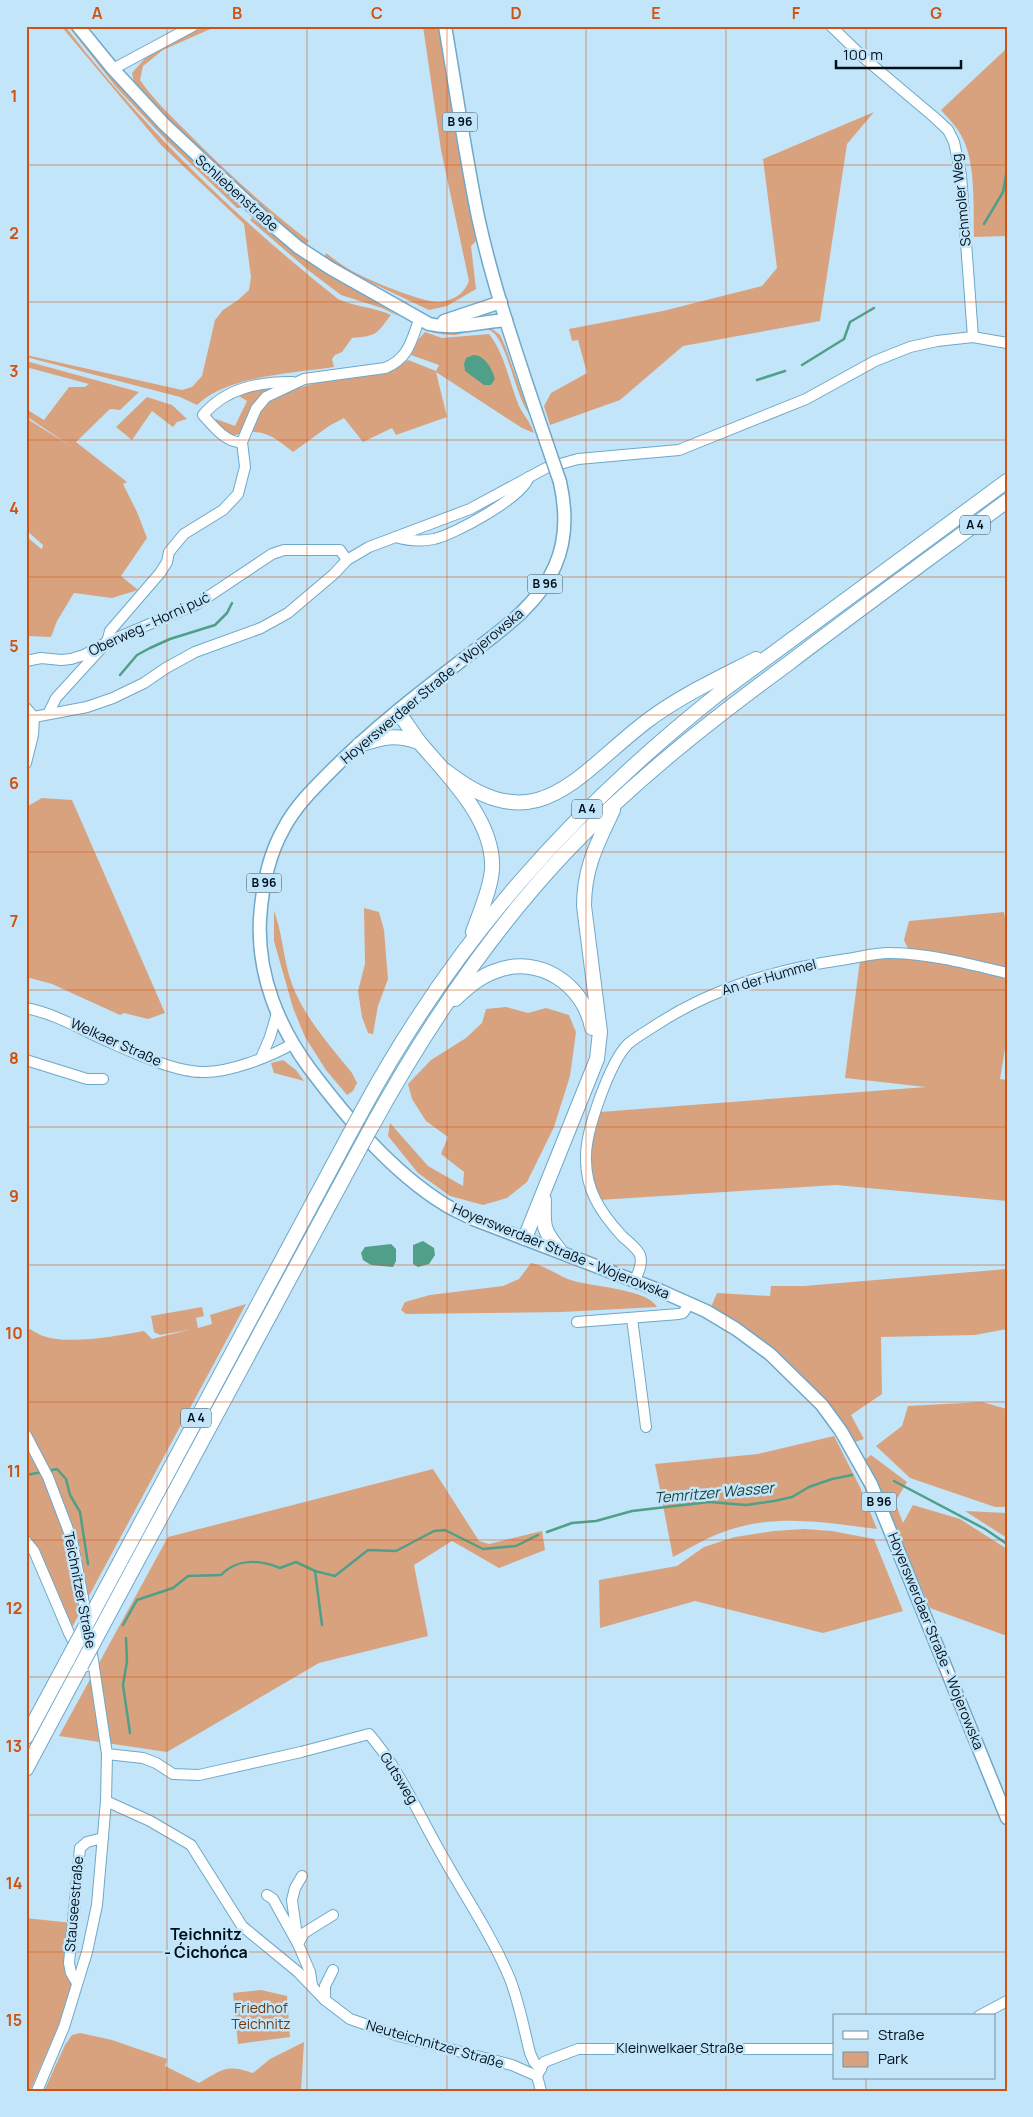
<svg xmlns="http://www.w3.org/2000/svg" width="1033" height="2117" font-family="Manrope,sans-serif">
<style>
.green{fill:#d9a27f}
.water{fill:#509f89}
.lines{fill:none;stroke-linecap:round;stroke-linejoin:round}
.stream{stroke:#509f89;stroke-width:2.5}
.minor-casing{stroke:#6fa8c8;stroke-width:12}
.major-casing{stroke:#6fa8c8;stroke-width:15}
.highway-casing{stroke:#6fa8c8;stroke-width:16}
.minor{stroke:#fff;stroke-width:10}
.major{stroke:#fff;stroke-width:12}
.highway{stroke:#fff;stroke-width:14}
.major-bridge-casing{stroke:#6fa8c8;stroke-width:15;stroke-linecap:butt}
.highway-bridge-casing{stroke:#6fa8c8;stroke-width:16;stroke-linecap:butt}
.major-bridge{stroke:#fff;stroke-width:12}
.highway-bridge{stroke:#fff;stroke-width:14}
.grid{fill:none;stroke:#d1520e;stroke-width:1;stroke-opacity:0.55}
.labels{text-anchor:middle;stroke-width:5;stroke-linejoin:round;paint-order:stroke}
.shield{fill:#c3e5f9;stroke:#3a505e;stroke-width:1}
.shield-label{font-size:12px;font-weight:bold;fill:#00101b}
.street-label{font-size:14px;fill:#00101b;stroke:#c3e5f9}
.park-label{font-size:14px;fill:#6f390f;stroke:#c3e5f9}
.water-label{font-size:15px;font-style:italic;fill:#1a3f35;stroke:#c3e5f9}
.quarter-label{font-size:16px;font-weight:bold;fill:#00101b;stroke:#c3e5f9}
.neatline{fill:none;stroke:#d1520e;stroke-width:2}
.grid-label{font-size:16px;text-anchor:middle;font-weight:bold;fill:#d1520e}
</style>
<rect width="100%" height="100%" fill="#c3e5f9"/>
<g class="green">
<path d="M61 26H65C145 130 235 217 338 299 355 307 374 307 391 315 376 334 378 336 352 338L342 352 335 355 332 359 334 367C294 373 227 376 197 405L180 397 26 357V355L182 390 192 387 202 376 215 320 223 310 238 300 249 290 251 277 244 224 161 145Z"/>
<polygon points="68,26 73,26 131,98 169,137 240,203 241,208 237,208 166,140 117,88"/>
<path d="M205 26H217L163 50 143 66 140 80C153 99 169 114 186 131 224 170 265 207 309 241L305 244 303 245 284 230 198 151 134 83 132 73 148 55Z"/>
<path d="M423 26H439L456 136 476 241 471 246 476 289 447 306 429 310 334 265 324 258 326 253C334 259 343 266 352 271 368 280 423 303 440 302 454 300 464 294 469 281L441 150Z"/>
<path d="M1005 50 1007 52V236L974 237C973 208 976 165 963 139 958 128 949 119 941 110Z"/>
<polygon points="874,112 847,144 820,321 683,346 620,400 550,425 544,406 551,393 587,373 578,340 572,341 569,329 663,311 762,286 777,268 763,159"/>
<polygon points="252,218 295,251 400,317 382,308 341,295 308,270 250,220"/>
<path d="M491 328 500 335 505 346 529 413C515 397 507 336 489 330 479 326 465 334 455 335 448 335 438 334 431 332H454Z"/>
<path d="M425 332 442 338 489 334C505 354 509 382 519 406 524 416 530 421 534 433L522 428 436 372 447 417 396 435 392 428 363 442 344 418 329 426 293 452C280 442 270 432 253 432 254 425 256 417 260 411 281 382 354 377 387 372L398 367 408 360 436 371 439 365 411 355 418 340Z"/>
<polygon points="26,361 139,392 120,410 110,409 76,442 127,482 123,484 137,512 147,538 121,576 138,590 112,598 74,593 57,621 51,637 26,636 26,536 40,548 42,549 43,545 26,530 26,418 72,447 26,416 26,409 44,420 69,387 85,387 89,384 26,367"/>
<polygon points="275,386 242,433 232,436 221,430 215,420 216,419 235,426 247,401 239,396 240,393"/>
<polygon points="147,397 172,405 187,419 177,422 173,427 152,411 132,440 116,427"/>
<polygon points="42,798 72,800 165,1013 148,1019 124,1013 120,1015 52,984 26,977 26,807"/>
<polygon points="364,908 379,912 384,930 388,979 378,1006 373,1034 368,1033 362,1017 358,991 365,964"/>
<path d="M274 911C282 932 283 954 289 975 300 1013 328 1043 352 1073L357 1083 353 1091 347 1095 326 1070 305 1037 293 1008 274 941Z"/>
<polygon points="1004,912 1007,927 1007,967 952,955 908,949 904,940 909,921"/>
<polygon points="906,958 951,963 1007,977 1007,1037 1000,1079 1007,1080 1007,1201 836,1185 599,1200 588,1158 589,1140 600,1112 926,1087 845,1078 860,960"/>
<polygon points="506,1007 528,1013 546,1008 569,1015 576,1032 570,1076 554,1127 527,1182 507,1198 483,1205 450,1196 418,1173 388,1136 390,1123 428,1166 463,1186 464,1172 441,1154 448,1137 426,1121 412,1099 408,1084 431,1060 466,1038 482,1023 486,1009"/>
<polygon points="283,1060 296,1070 304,1081 274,1073 271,1063"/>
<path d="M531 1263C547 1266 559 1277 574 1281 593 1287 648 1289 657 1307L562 1312 406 1314 401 1310 405 1302 430 1295 503 1286 519 1279Z"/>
<polygon points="1007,1269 1007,1329 975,1335 881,1337 882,1394 851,1415 864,1439 855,1442 822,1399 711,1307 717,1293 770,1296 771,1286 804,1286"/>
<path d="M246 1304 69 1633 26 1541V1327C32 1330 38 1334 43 1336 69 1345 117 1336 144 1331L152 1339 188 1330 160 1335 154 1332 151 1316 202 1307 204 1316 196 1318 198 1328 212 1324 210 1315Z"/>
<polygon points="982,1402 1007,1409 1007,1507 995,1507 910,1478 876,1446 902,1426 908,1406"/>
<path d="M834 1436 860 1487 877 1529C829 1523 779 1514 732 1529 711 1535 692 1547 673 1557L655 1464 758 1454Z"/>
<polygon points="871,1455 907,1482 895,1502 903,1523 913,1505 960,1519 1007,1549 1007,1636 930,1608 866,1459"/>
<polygon points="433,1469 479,1541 489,1544 542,1531 545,1550 499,1568 452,1541 414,1565 428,1636 319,1663 167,1752 59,1736 168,1537"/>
<polygon points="965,1511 1007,1513 1007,1538"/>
<polygon points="804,1529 832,1531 874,1539 903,1611 823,1633 695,1601 600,1628 599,1580 677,1566 704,1547 735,1537 774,1531"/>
<polygon points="26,1918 72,1923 69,1963 77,1983 31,2089 26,2090"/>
<polygon points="261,1990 287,1996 290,2037 238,2044 233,1993"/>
<path d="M80 2033 112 2040 167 2059 165 2066 199 2083C223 2069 226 2064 253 2073L270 2059 304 2042 301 2091H44L65 2045 72 2035Z"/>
</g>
<g class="water">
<path d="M473 355C485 355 492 369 495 379L491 385H484L465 371 464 364 466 358Z"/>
<polygon points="423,1241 434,1248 435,1255 429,1264 418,1267 413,1264 413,1245"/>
<polygon points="391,1244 396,1249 396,1261 393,1267 371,1265 363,1260 361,1253 365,1247"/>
</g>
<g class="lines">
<g class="stream">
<polyline points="984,224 1003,192 1007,169"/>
<polyline points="802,365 844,339 850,322 874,308"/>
<polyline points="757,380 785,371"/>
<polyline points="120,675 137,655 150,648 170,639 215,625 227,613 232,603"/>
<polyline points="48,1471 57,1469 66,1479 70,1495 80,1512 88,1564"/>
<polyline points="26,1475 43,1472"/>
<polyline points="894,1481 985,1529 1007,1544"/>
<polyline points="547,1532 572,1523 596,1521 632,1511 709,1502 746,1505 774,1501 792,1497 809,1487 832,1479 852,1475"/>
<polyline points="315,1571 322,1625"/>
<path d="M123 1625 137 1600 173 1588 188 1576 221 1575C237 1558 260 1560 280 1568L296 1562 315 1571 335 1576 368 1550 396 1551 434 1531 445 1530 483 1549 516 1546 538 1535"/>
<polyline points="126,1638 127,1661 123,1685 130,1733"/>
</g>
<g class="minor-casing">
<g id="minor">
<polyline points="831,26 864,58 934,117 948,130 954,142 961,175 973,337"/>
<polyline points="113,69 193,26"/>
<path d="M242 442C227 444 212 425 203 415 226 388 258 382 292 382"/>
<path d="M396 537C409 541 420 542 434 539 455 534 522 498 529 477"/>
<polyline points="26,661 41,658 61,660 71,659 84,655 107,642 197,604 272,554 284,550 340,550 347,560"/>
<polyline points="26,708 34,717"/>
<path d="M48 714 56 698 107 642 110 631 160 573 167 562 169 552 184 534 223 510 238 494 245 467 242 442 256 409 266 397 304 379 385 368C408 359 411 342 419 320"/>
<polyline points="34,717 87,707 113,698 144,683 166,668 195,652 261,628 288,613 334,574 347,560 369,547 470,509 546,468 578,459 679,450 806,399 875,361 910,347 937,341 973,337 1007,343"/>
<polyline points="26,763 33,735 34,717"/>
<path d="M26 1008C56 1014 80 1029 107 1041 132 1052 175 1072 202 1072 228 1073 270 1057 292 1044"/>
<polyline points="261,1058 270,1037 277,1013"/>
<polyline points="26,1060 87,1079 103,1079"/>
<path d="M635 1280C638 1273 643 1264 640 1255 637 1248 627 1241 622 1236 600 1212 585 1189 586 1156 586 1130 610 1062 628 1044 636 1037 647 1031 656 1025 714 987 778 969 847 959 861 957 877 952 892 953 931 954 969 964 1007 973"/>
<polyline points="632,1318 646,1427"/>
<polyline points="577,1322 679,1314 683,1313 690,1303"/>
<polyline points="26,1435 48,1477 72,1540 86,1614 107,1754 106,1801 97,1905 87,1952 64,2027 37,2091"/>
<polyline points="26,1541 34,1551 69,1633 86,1666"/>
<path d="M107 1754 143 1758 156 1763 173 1774 199 1775 301 1752 369 1734C399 1769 416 1809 438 1848 462 1892 491 1933 510 1979 519 2002 524 2029 530 2053L534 2062 541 2069"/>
<polyline points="106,1801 150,1821 191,1845 242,1926 298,1972 325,2000 350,2019 399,2036 512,2065 537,2076"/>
<polyline points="267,1895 273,1899 298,1944 292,1900 295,1888 302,1876"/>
<polyline points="77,1983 71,1973 69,1963 80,1848 87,1842 103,1838"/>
<polyline points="312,1985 310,1972 298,1944 304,1933 333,1915"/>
<polyline points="325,2000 325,1986 333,1970"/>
<polyline points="979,2016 1007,2001"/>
<polyline points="538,2074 544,2062 578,2049 834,2049"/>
<polyline points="537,2076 541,2091"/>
</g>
</g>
<g class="major-casing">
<g id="major">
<path d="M78 26 113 69 164 124 265 219 298 247 330 268 429 324C454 330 481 322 506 320"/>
<path d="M445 26C456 90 465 154 478 217 492 282 514 346 535 409"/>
<polyline points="444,321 501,302"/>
<path d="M560 482C566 509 567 539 555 566 539 604 503 629 470 654 422 691 372 729 329 773 312 790 295 807 284 828 268 856 262 888 260 919 257 974 278 1026 310 1069 347 1118 391 1171 444 1204 453 1210 464 1214 473 1219L661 1291 706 1311 736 1329 770 1354 822 1405 841 1431 871 1484 1007 1818"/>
</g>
</g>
<g class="highway-casing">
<g id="highway">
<path d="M398 712C406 722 412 733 420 743 449 777 495 821 492 870 490 891 480 912 473 932"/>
<path d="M359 745C383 737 394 734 419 742"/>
<path d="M446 771C538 844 577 774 647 721 680 696 719 678 756 659"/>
<path d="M455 999C467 988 480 976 496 971 539 954 584 985 592 1028"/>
<path d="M361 1113C453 942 570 811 722 691L1007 481"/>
<path d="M372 1126C426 1028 488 935 565 853 632 782 710 721 789 663 861 608 934 555 1007 501"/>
<path d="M544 1200C543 1227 543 1230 560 1251"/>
<path d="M525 1238 597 1059 600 1032 584 906C584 868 597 844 613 810"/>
<polyline points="120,1562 349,1135"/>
<polyline points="133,1569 360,1148"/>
<polyline points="26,1737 68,1659"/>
<polyline points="26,1769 81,1666"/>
</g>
</g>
<use href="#minor" class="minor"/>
<use href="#major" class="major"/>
<use href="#highway" class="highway"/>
<g class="major-bridge-casing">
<polyline id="major-bridge" points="535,409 560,482"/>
</g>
<g class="highway-bridge-casing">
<g id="highway-bridge">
<polyline points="349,1135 361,1113"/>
<polyline points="360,1148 372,1126"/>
<polyline points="68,1659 120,1562"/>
<polyline points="81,1666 133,1569"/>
</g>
</g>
<use href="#major-bridge" class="major-bridge"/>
<use href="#highway-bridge" class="highway-bridge"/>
</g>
<path class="grid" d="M167 26V2091M307 26V2091M447 26V2091M586 26V2091M726 26V2091M866 26V2016M26 165H1007M26 302H1007M26 440H1007M26 577H1007M26 715H1007M26 852H1007M26 990H1007M26 1127H1007M26 1265H1007M26 1402H1007M26 1540H1007M26 1677H1007M26 1815H1007M26 1952H1007M866 2078V2091"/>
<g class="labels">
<g class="shield">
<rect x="442.5" y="112.5" width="35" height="19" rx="4"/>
<rect x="960" y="515.5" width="30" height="19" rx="4"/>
<rect x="527.5" y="574.5" width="35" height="19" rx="4"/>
<rect x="572" y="799.5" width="30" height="19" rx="4"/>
<rect x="246.5" y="873.5" width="35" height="19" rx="4"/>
<rect x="181" y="1408.5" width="30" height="19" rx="4"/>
<rect x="861.5" y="1492.5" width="35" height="19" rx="4"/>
</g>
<g class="shield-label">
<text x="460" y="126">B 96</text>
<text x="975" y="529">A 4</text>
<text x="545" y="588">B 96</text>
<text x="587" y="813">A 4</text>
<text x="264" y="887">B 96</text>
<text x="196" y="1422">A 4</text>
<text x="879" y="1506">B 96</text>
</g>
<g class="street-label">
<text transform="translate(237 193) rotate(42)" y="5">Schliebenstraße</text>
<text transform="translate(961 200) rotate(-96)" y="5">Schmoler Weg</text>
<text transform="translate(149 624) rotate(-25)" y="5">Oberweg - Horni puć</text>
<text transform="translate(432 686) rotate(-40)" y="5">Hoyerswerdaer Straße - Wojerowska</text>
<text transform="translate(769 977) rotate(-16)" y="5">An der Hummel</text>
<text transform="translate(116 1042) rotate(24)" y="5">Welkaer Straße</text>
<text transform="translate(561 1251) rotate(22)" y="5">Hoyerswerdaer Straße - Wojerowska</text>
<text transform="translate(80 1590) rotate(79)" y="5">Teichnitzer Straße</text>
<text transform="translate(936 1641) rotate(68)" y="5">Hoyerswerdaer Straße - Wojerowska</text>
<text transform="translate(399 1778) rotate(58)" y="5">Gutsweg</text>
<text transform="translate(74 1904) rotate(-85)" y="5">Stauseestraße</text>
<text transform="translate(435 2044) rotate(16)" y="5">Neuteichnitzer Straße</text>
<text x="680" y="2053">Kleinwelkaer Straße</text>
</g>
<g class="park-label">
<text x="261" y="2013">Friedhof<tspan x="261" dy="16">Teichnitz</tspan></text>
</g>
<g class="water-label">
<text transform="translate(714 1493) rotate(-5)" y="5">Temritzer Wasser</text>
</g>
<g class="quarter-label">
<text x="206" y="1940">Teichnitz<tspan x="206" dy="18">- Ćichońca</tspan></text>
</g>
</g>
<rect width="1033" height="2117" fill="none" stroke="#c3e5f9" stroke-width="55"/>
<rect x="833" y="2014" width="162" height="65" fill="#c3e5f9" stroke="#7590a0"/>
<rect x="843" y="2031" width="25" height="8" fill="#ffffff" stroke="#7590a0"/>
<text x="878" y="2040" font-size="15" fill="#00101b">Straße</text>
<rect x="843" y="2052" width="25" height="15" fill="#d9a27f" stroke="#7590a0"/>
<text x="878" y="2064" font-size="15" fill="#00101b">Park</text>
<path d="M836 60v8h125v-8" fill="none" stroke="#00101b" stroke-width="2.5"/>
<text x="843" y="60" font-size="15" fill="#00101b" stroke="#c3e5f9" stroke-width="4" paint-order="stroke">100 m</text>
<rect x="28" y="28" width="978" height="2062" class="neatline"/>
<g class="grid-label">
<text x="97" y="19">A</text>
<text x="237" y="19">B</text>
<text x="377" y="19">C</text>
<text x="516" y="19">D</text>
<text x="656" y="19">E</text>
<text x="796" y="19">F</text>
<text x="936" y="19">G</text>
<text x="14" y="102">1</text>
<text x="14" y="239">2</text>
<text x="14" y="377">3</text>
<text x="14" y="514">4</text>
<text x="14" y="652">5</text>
<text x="14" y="789">6</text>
<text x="14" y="927">7</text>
<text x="14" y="1064">8</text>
<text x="14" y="1202">9</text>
<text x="14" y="1339">10</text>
<text x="14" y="1477">11</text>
<text x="14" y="1614">12</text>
<text x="14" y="1752">13</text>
<text x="14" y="1889">14</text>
<text x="14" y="2026">15</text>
</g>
</svg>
